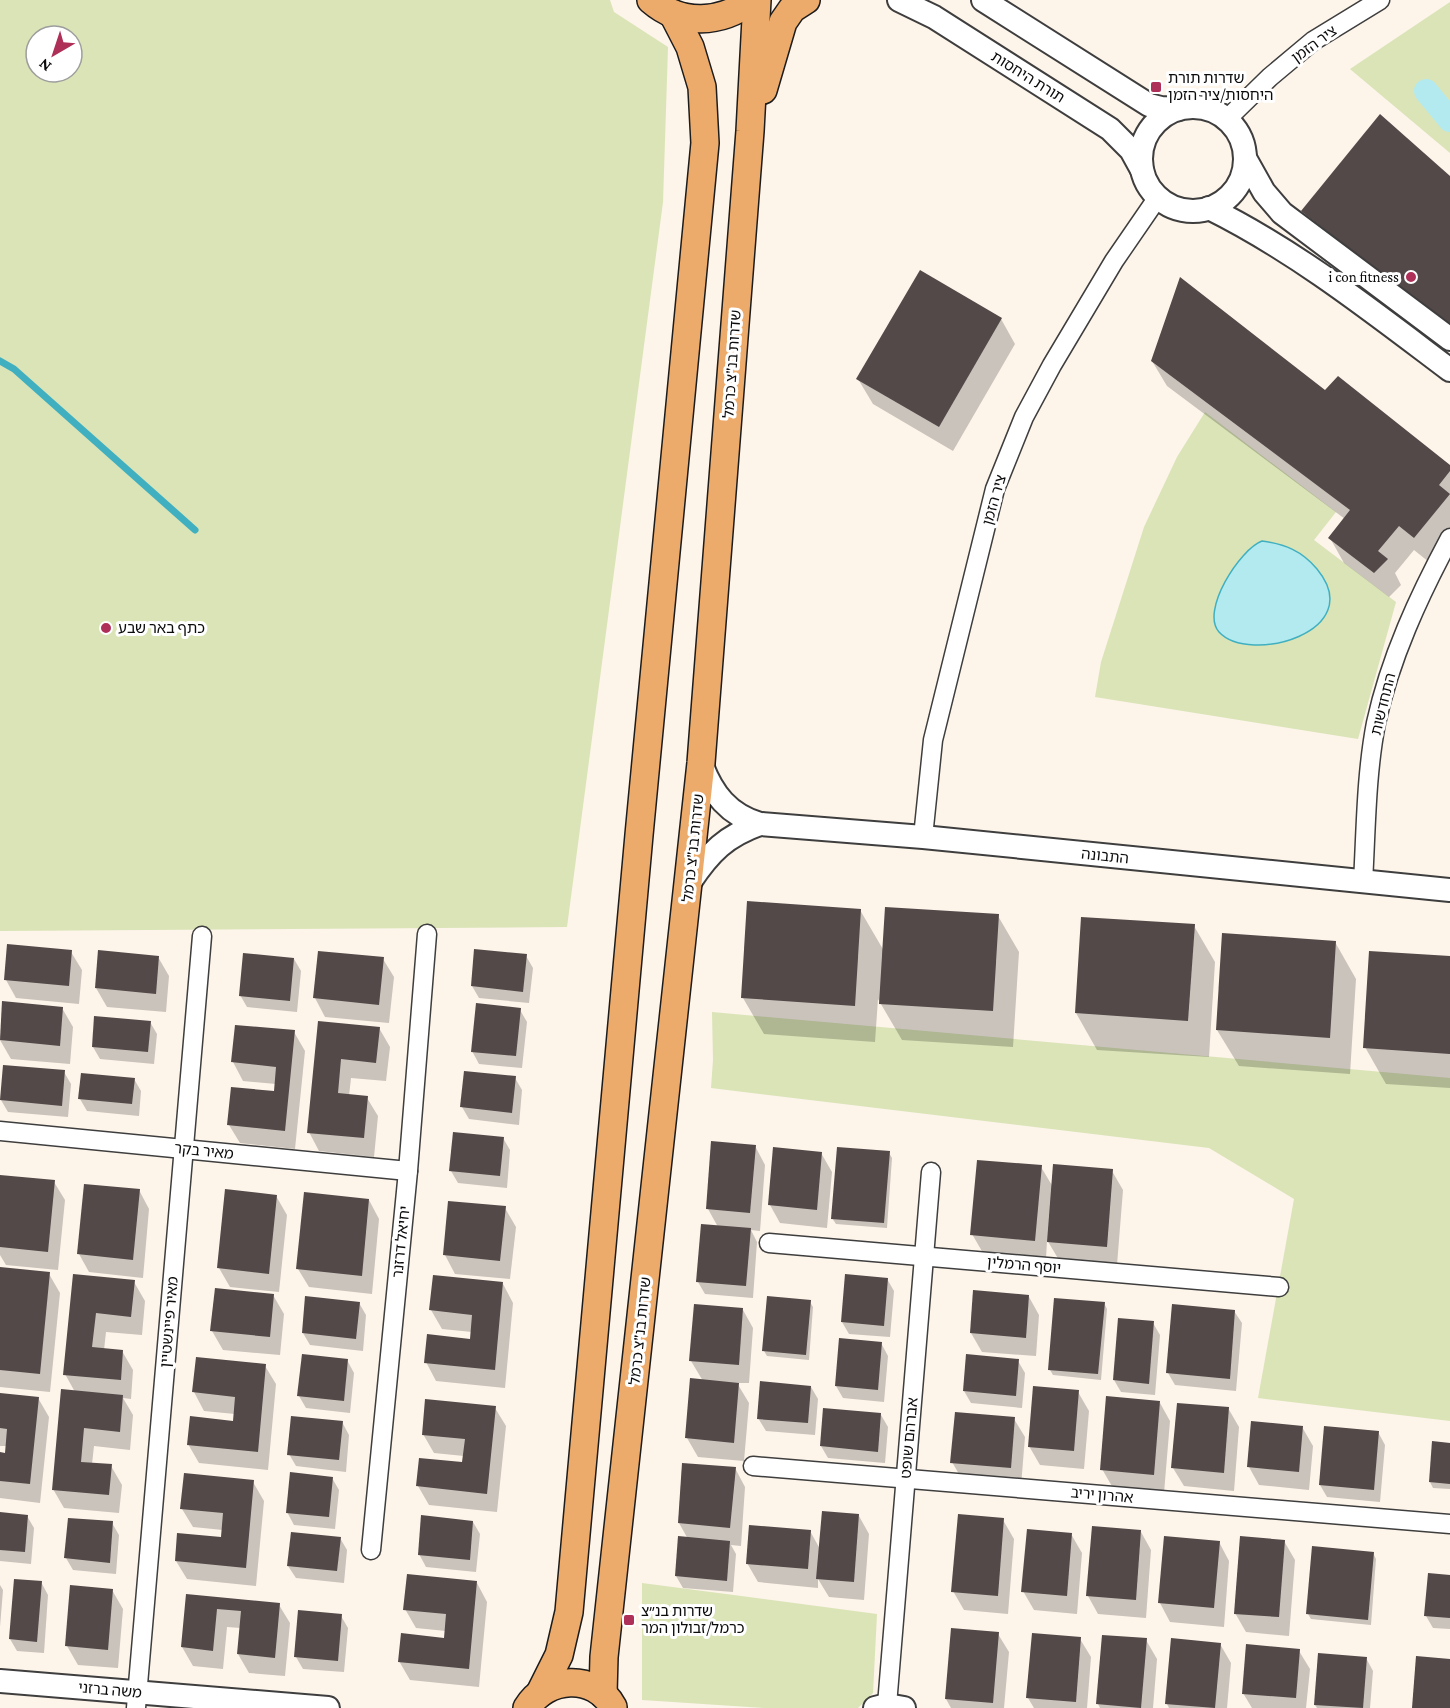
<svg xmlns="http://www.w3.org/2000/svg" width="1450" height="1708" font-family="'Crimson Pro','Noto Sans Hebrew',serif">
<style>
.green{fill:#dae4b7;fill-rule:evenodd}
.water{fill:#b3eaf0;stroke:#40b0c1;stroke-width:1.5}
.shadow{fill:#0003}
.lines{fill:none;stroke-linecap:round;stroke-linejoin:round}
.stream{stroke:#40b0c1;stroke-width:7}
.canal{stroke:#b3eaf0;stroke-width:24}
.building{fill:#524948}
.minor-casing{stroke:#3e3e3e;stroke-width:21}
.tertiary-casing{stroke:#3e3e3e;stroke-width:26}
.primary-casing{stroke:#1c1c1c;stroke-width:30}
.minor{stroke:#fff;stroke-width:18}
.tertiary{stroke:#fff;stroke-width:22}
.primary{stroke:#edab6b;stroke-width:27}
.poi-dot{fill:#ae2f57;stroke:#fff;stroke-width:2}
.labels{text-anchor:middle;stroke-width:6;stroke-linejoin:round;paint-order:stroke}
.street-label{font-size:15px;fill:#0b0b0b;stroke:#fff}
.poi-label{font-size:15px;fill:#0b0b0b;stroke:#fff;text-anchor:start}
</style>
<rect width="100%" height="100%" fill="#fdf4ea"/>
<g class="green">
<path d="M0 0H610L614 12 668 47 663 202 567 927 0 931ZM36 36H72V72H36Z"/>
<polygon points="1450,2 1450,153 1350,69"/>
<polygon points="1205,412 1336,512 1314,540 1396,602 1358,739 1095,697 1101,662 1144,527 1177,457"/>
<polygon points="712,1012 1450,1078 1450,1421 1258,1398 1294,1199 1209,1148 711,1088 713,1060"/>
<polygon points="642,1583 877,1614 873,1693 858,1708 764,1708 642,1700"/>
</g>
<path class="water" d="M1262 541C1285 544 1302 551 1317 569 1369 632 1249 665 1219 632 1200 611 1240 549 1262 541Z"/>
<g class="shadow">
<polygon points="1450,178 1450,339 1318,236 1303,211"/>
<polygon points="1001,319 1015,344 953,451 873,404 858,379"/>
<polygon points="1152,361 1325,392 1450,467 1450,536 1429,562 1414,550 1395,573 1401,585 1389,597 1344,563 1330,538 1345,519 1167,386"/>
<polygon points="860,910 884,951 998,916 1019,952 1013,1047 902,1040 878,999 875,1042 764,1034 743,998"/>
<polygon points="1082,918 1194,926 1215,962 1209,1057 1097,1050 1076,1013"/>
<polygon points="1335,942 1356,979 1350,1074 1239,1066 1217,1030"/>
<polygon points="476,950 526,956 533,968 529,1003 479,998 472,986"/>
<polygon points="71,952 82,970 79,1004 16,998 6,980"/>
<polygon points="99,952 158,957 169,976 166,1012 107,1007 96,988"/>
<polygon points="1450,958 1450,1088 1386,1084 1365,1047"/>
<polygon points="294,959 301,971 297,1012 247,1007 240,995"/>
<polygon points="383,959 394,977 389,1023 325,1017 315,998"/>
<polygon points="62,1008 73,1027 70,1064 11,1059 0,1040"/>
<polygon points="520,1010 527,1022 522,1068 479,1064 472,1051"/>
<polygon points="150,1022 157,1034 154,1064 100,1059 93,1047"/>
<polygon points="319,1022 379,1028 390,1047 386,1081 351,1078 349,1096 367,1098 378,1116 374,1157 319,1151 309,1132"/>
<polygon points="294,1032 305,1051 295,1149 240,1143 229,1125 275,1093 276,1084 243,1081 233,1062"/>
<polygon points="64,1072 71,1084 68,1117 8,1112 1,1100"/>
<polygon points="515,1078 522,1090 519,1125 469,1119 462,1107"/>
<polygon points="134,1079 141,1091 139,1116 87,1111 80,1099"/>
<polygon points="503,1138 510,1150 507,1188 458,1183 451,1171"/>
<polygon points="755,1146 765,1165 760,1231 751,1230 757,1242 753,1298 705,1294 698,1282 718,1227 708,1209"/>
<polygon points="821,1153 832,1172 827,1228 780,1223 770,1205"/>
<polygon points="889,1153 892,1158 887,1228 836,1224 832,1218"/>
<polygon points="1041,1167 1053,1187 1112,1171 1123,1190 1117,1265 1059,1260 1047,1240 1046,1259 983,1253 972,1234"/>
<polygon points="54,1182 65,1200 58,1270 6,1265 0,1255 0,1192"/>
<polygon points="139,1190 149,1209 143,1278 89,1272 79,1254"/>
<polygon points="276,1196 287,1215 279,1292 230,1287 219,1268"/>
<polygon points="369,1200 379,1219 372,1294 309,1287 298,1269"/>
<polygon points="505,1208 516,1227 510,1279 455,1274 445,1255"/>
<polygon points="0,1269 49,1274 60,1293 50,1392 0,1387"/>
<polygon points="74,1276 134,1282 145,1301 142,1335 106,1332 104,1350 122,1351 133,1370 131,1399 123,1398 133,1415 130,1450 94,1446 92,1464 111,1466 122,1485 119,1513 64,1508 53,1489 75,1392 65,1374"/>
<polygon points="887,1279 894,1291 890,1337 849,1334 842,1322"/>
<polygon points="503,1284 513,1303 505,1388 436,1381 426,1362 471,1340 472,1332 442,1329 431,1310"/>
<polygon points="273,1295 284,1314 280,1355 223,1350 212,1331"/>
<polygon points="1029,1297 1039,1315 1036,1356 982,1352 971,1333"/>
<polygon points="810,1302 813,1307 809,1360 767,1356 764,1351"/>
<polygon points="359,1303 366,1315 363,1351 310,1345 303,1333"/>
<polygon points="1104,1303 1107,1309 1101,1380 1053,1375 1050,1370"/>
<polygon points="743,1310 753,1328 749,1383 737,1383 749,1403 744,1461 698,1457 687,1438 703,1381 691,1361"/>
<polygon points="1234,1311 1242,1323 1236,1391 1175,1385 1168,1373"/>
<polygon points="1153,1323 1160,1335 1155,1395 1121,1392 1114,1380"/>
<polygon points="881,1343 888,1356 884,1402 843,1398 836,1386"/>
<polygon points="347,1360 354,1373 350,1413 306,1408 299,1396"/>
<polygon points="1018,1361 1025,1373 1022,1408 971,1403 964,1391"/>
<polygon points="265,1366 276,1384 268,1470 199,1463 188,1444 234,1422 235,1414 204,1411 194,1392"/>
<polygon points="811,1387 818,1399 815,1435 766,1431 758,1418"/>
<polygon points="1078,1392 1089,1411 1084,1469 1040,1465 1029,1446"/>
<polygon points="0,1394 38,1398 49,1417 40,1503 0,1498 0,1454 6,1455 7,1446 0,1446"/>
<polygon points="1160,1403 1170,1421 1164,1493 1113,1488 1102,1469"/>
<polygon points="495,1408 506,1426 497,1512 429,1505 418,1486 464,1464 464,1456 434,1453 423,1434"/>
<polygon points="1228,1408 1239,1427 1234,1491 1184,1486 1173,1468"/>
<polygon points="881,1415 888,1427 885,1463 828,1458 821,1446"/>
<polygon points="1014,1419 1025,1437 1021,1486 963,1481 952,1462"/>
<polygon points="342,1422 349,1435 346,1472 296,1466 289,1454"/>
<polygon points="1302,1427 1313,1446 1309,1490 1259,1485 1249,1467"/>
<polygon points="1378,1432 1385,1445 1380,1502 1327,1497 1320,1485"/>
<polygon points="1450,1444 1450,1489 1433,1488 1430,1482"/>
<polygon points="735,1468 745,1487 741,1546 731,1545 736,1554 733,1592 683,1588 676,1576 688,1539 679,1523"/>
<polygon points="332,1478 339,1490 335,1529 294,1525 287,1512"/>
<polygon points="253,1482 264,1501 256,1586 187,1579 176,1561 222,1538 223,1530 193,1527 182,1509"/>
<polygon points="0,1514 27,1516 34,1528 31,1564 0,1561"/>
<polygon points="859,1516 869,1534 864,1600 829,1597 818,1579 818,1588 758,1582 747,1563 810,1531 820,1549"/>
<polygon points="1003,1520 1014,1539 1008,1614 964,1610 953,1591"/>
<polygon points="473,1522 480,1534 476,1572 426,1567 419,1554"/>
<polygon points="112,1523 119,1535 116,1574 73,1570 66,1558"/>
<polygon points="1141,1532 1151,1550 1146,1618 1098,1614 1088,1596"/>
<polygon points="1071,1534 1082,1553 1077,1614 1034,1610 1023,1591"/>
<polygon points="340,1538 347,1550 344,1583 296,1578 288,1566"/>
<polygon points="1284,1541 1295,1560 1289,1636 1246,1632 1235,1613"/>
<polygon points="1219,1542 1229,1561 1224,1627 1170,1622 1160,1603"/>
<polygon points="1373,1553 1376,1559 1371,1625 1311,1619 1308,1614"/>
<polygon points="1450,1576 1450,1629 1433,1628 1426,1616"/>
<polygon points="41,1582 48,1595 44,1653 17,1651 10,1639"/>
<polygon points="477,1583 487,1602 479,1687 410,1680 399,1661 445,1639 446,1631 416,1628 405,1609"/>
<polygon points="0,1585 3,1590 0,1627"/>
<polygon points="112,1590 123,1609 118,1668 78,1665 67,1646"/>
<polygon points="188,1595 279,1605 290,1623 285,1676 249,1673 238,1654 241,1628 227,1627 223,1669 193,1666 182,1647"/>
<polygon points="341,1616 348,1628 344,1672 303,1669 296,1657"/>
<polygon points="998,1634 1009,1652 1004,1708 951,1708 946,1699"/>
<polygon points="1080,1639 1091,1657 1087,1708 1034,1708 1028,1698"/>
<polygon points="1146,1640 1157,1659 1153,1708 1100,1708 1098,1704"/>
<polygon points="1220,1644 1231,1663 1227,1708 1169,1708 1167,1704"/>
<polygon points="1299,1651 1310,1669 1306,1708 1252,1708 1243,1693"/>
<polygon points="1366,1658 1373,1671 1370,1708 1317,1708 1315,1705"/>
</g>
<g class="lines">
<polyline class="stream" points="0,361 14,369 195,530"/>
<polyline class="canal" points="1426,91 1450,120"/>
</g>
<g class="building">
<polygon points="1380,114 1450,176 1450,327 1301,211"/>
<polygon points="920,270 1002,318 939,427 856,379"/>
<polygon points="1180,277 1325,390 1338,376 1450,465 1450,471 1439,485 1450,494 1414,538 1399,526 1378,551 1388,559 1374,573 1328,538 1350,510 1151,361"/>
<polygon points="747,901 861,909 855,1006 741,998"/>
<polygon points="885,907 999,914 993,1011 879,1004"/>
<polygon points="1081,917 1195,924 1188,1021 1075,1013"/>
<polygon points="1222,933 1336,941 1330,1038 1216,1030"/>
<polygon points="7,944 72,950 69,986 4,980"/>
<polygon points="474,949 527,954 523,992 471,986"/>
<polygon points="98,950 159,956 156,994 95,988"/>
<polygon points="318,951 384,957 379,1005 313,998"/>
<polygon points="1369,951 1450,956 1450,1054 1363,1048"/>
<polygon points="243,953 294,958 290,1001 239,996"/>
<polygon points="2,1001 63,1007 60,1046 0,1040"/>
<polygon points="476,1003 521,1008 516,1056 471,1052"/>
<polygon points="94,1016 151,1021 148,1052 92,1047"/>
<polygon points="318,1021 380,1027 376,1063 341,1059 338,1093 368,1096 364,1138 307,1133"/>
<polygon points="235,1025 295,1030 285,1131 227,1125 231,1087 274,1091 276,1067 231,1062"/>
<polygon points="3,1065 65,1070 62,1106 0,1100"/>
<polygon points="464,1071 516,1076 512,1113 460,1107"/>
<polygon points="81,1073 135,1078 132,1104 78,1099"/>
<polygon points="453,1132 504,1137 500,1176 449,1171"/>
<polygon points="711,1141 756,1145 750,1213 706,1209"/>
<polygon points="773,1147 822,1152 817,1210 768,1205"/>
<polygon points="837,1147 890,1151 884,1223 831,1219"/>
<polygon points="977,1160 1042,1165 1035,1241 970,1235"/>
<polygon points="1053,1164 1113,1169 1107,1247 1047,1242"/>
<polygon points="0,1175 55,1180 48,1252 0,1247"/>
<polygon points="84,1184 140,1189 133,1260 77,1254"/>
<polygon points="225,1189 277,1195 269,1274 217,1268"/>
<polygon points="304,1192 369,1199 362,1276 296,1269"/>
<polygon points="448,1201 506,1206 500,1261 443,1255"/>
<polygon points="701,1224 751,1228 746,1286 696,1282"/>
<polygon points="0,1267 50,1272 40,1374 0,1370"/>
<polygon points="73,1274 135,1280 131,1317 96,1313 92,1347 123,1350 121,1380 63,1375"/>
<polygon points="845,1274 888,1278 884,1326 841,1322"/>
<polygon points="433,1275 503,1282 495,1370 424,1363 427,1334 470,1339 472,1315 429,1310"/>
<polygon points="215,1288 274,1294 270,1337 210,1331"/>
<polygon points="973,1290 1029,1295 1026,1338 970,1333"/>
<polygon points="305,1296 360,1302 356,1339 302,1333"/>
<polygon points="767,1296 811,1300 806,1355 762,1351"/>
<polygon points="1054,1298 1105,1302 1098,1374 1048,1370"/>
<polygon points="694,1304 743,1308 739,1365 689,1361"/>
<polygon points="1172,1304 1235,1310 1230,1379 1166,1373"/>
<polygon points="1118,1318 1154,1321 1149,1384 1113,1380"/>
<polygon points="839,1338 882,1342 878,1390 835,1386"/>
<polygon points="302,1354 348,1359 344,1401 297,1396"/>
<polygon points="966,1354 1019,1359 1016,1396 963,1391"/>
<polygon points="196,1357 266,1364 258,1452 187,1445 190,1416 233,1421 235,1397 192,1392"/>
<polygon points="690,1378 739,1383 734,1443 685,1438"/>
<polygon points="760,1381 811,1386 808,1423 757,1419"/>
<polygon points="1033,1386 1079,1390 1074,1451 1028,1447"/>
<polygon points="61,1389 123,1395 120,1432 84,1428 81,1462 112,1464 109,1495 52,1490"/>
<polygon points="0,1393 39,1397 30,1484 0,1481 0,1452 5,1453 7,1429 0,1428"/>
<polygon points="1106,1396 1160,1401 1154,1475 1100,1470"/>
<polygon points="425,1399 496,1406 487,1494 416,1486 419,1458 462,1462 465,1439 422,1435"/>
<polygon points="1177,1403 1229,1407 1224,1473 1171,1468"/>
<polygon points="823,1408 881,1413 878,1452 820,1446"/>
<polygon points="955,1412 1015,1417 1011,1468 950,1463"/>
<polygon points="291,1416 343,1421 339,1460 287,1455"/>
<polygon points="1251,1421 1303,1426 1299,1472 1247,1467"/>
<polygon points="1324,1426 1379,1431 1374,1490 1319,1485"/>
<polygon points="1432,1441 1450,1443 1450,1484 1429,1482"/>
<polygon points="682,1463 736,1467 730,1528 678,1523"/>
<polygon points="290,1472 333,1477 329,1517 286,1513"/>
<polygon points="184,1473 254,1480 246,1568 175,1561 177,1533 221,1537 223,1513 180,1509"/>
<polygon points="822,1511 859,1514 854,1582 816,1579"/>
<polygon points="0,1512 28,1515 25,1552 0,1550"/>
<polygon points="958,1514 1004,1518 998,1596 951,1592"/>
<polygon points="421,1515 473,1521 470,1560 418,1555"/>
<polygon points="68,1518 113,1521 110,1563 64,1558"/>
<polygon points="749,1525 811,1530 808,1569 746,1564"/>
<polygon points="1092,1526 1141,1530 1136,1600 1086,1596"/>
<polygon points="1027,1529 1072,1533 1067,1596 1021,1592"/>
<polygon points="291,1532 341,1537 337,1571 287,1566"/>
<polygon points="678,1536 730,1541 727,1581 675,1576"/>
<polygon points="1164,1536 1220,1541 1214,1608 1158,1603"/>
<polygon points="1240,1536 1285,1540 1279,1617 1234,1614"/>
<polygon points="1312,1546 1374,1552 1368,1620 1306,1614"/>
<polygon points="1428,1573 1450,1575 1450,1618 1424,1616"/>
<polygon points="407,1574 477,1581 469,1669 398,1662 401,1633 444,1638 446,1614 403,1610"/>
<polygon points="14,1579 42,1581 37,1642 9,1639"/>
<polygon points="70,1585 113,1589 108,1650 65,1646"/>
<polygon points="186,1594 280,1603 275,1658 237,1654 241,1611 217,1609 213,1651 181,1647"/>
<polygon points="298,1610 342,1614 338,1661 294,1657"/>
<polygon points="951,1628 999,1632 993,1703 945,1699"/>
<polygon points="1032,1633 1081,1637 1076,1702 1026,1698"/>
<polygon points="1102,1635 1147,1638 1141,1708 1096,1704"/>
<polygon points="1171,1638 1221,1643 1215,1708 1165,1704"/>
<polygon points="1246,1644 1300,1649 1296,1698 1242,1694"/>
<polygon points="1318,1653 1367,1657 1363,1708 1314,1705"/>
<polygon points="1416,1656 1450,1659 1450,1708 1412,1708"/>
</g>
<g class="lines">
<g class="minor-casing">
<g id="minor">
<polyline points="1227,119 1270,77 1313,41 1380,0"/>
<polyline points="923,837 933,740 995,489 1024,417 1052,365 1114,261 1158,197"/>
<path d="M1363 882C1366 830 1366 775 1376 723 1390 658 1419 596 1450 538"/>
<polyline points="0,1131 408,1171"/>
<polyline points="769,1243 1279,1287"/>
<polyline points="753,1466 1450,1524"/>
<polyline points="371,1550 408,1171 427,934"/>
<polyline points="887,1705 931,1172"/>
<polyline points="136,1708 202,936"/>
</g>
</g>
<g class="tertiary-casing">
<g id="tertiary">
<polyline points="899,0 934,17 1110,129 1131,150 1142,170"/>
<polyline points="983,0 1149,105 1161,108 1178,109"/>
<circle cx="1193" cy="159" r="52"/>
<polyline points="1245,158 1264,192 1282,213 1450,339"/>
<path d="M1209 208C1296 251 1373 312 1450 370"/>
<path d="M701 763C712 794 729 815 760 824L923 837 1450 890"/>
<path d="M690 882C710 852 726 836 760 824"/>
<polyline points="0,1681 328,1708"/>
<polyline points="875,1708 887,1705 904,1708"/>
</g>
</g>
<g class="primary-casing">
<g id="primary">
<path d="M651 0C681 26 721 24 752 0"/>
<polyline points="763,90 783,22 792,9 806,0"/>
<polyline points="540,1693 559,1655 569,1612 639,835 705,143 702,87 690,47 673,14"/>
<polyline points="603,1694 604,1657 701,763 750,131 757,0"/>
<path d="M527 1708C546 1676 595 1673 613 1707"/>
</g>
</g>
<use href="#minor" class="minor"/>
<use href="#tertiary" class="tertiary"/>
<use href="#primary" class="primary"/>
</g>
<g class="poi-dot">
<rect x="1150" y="81" width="12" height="12" rx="3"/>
<circle cx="1411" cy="277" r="6"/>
<circle cx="106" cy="628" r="6"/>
<rect x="623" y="1614" width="12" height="12" rx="3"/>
</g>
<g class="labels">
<g class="street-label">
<text transform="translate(1314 44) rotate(-36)" y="5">ציר הזמן</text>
<text transform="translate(1028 77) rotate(32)" y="5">תורת היחסות</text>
<text transform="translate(732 364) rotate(-86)" y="5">שדרות בנ"צ כרמל</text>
<text transform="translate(994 500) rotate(-74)" y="5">ציר הזמן</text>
<text transform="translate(1383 704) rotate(-76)" y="5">התחדשות</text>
<text transform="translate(693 848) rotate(-84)" y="5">שדרות בנ"צ כרמל</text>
<text transform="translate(1105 856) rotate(6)" y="5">התבונה</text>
<text transform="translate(204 1151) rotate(6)" y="5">מאיר בקר</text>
<text transform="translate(401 1242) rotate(-84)" y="5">יחיאל דרזנר</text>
<text transform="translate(1024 1265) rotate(5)" y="5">יוסף הרמלין</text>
<text transform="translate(169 1322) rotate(-85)" y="5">מאיר פיינשטיין</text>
<text transform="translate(640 1331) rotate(-84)" y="5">שדרות בנ"צ כרמל</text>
<text transform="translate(909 1438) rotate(-85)" y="5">אברהם שופט</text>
<text transform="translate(1102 1495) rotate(5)" y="5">אהרון יריב</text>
<text transform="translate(110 1690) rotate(5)" y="5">משה ברזני</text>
</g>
<g class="poi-label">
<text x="1168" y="83">שדרות תורת<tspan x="1168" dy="17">היחסות/ציר הזמן</tspan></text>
<text x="1399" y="282" text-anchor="end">i con fitness</text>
<text x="118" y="633">כתף באר שבע</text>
<text x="641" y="1616">שדרות בנ״צ<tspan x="641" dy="17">כרמל/זבולון המר</tspan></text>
</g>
</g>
<g transform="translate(54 54) rotate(219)"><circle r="28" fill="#ffffff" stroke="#9d9d9d" stroke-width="1.5"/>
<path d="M0-4.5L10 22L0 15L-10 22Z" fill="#ae2f57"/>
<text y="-9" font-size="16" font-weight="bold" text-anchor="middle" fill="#0b0b0b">N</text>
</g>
</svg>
